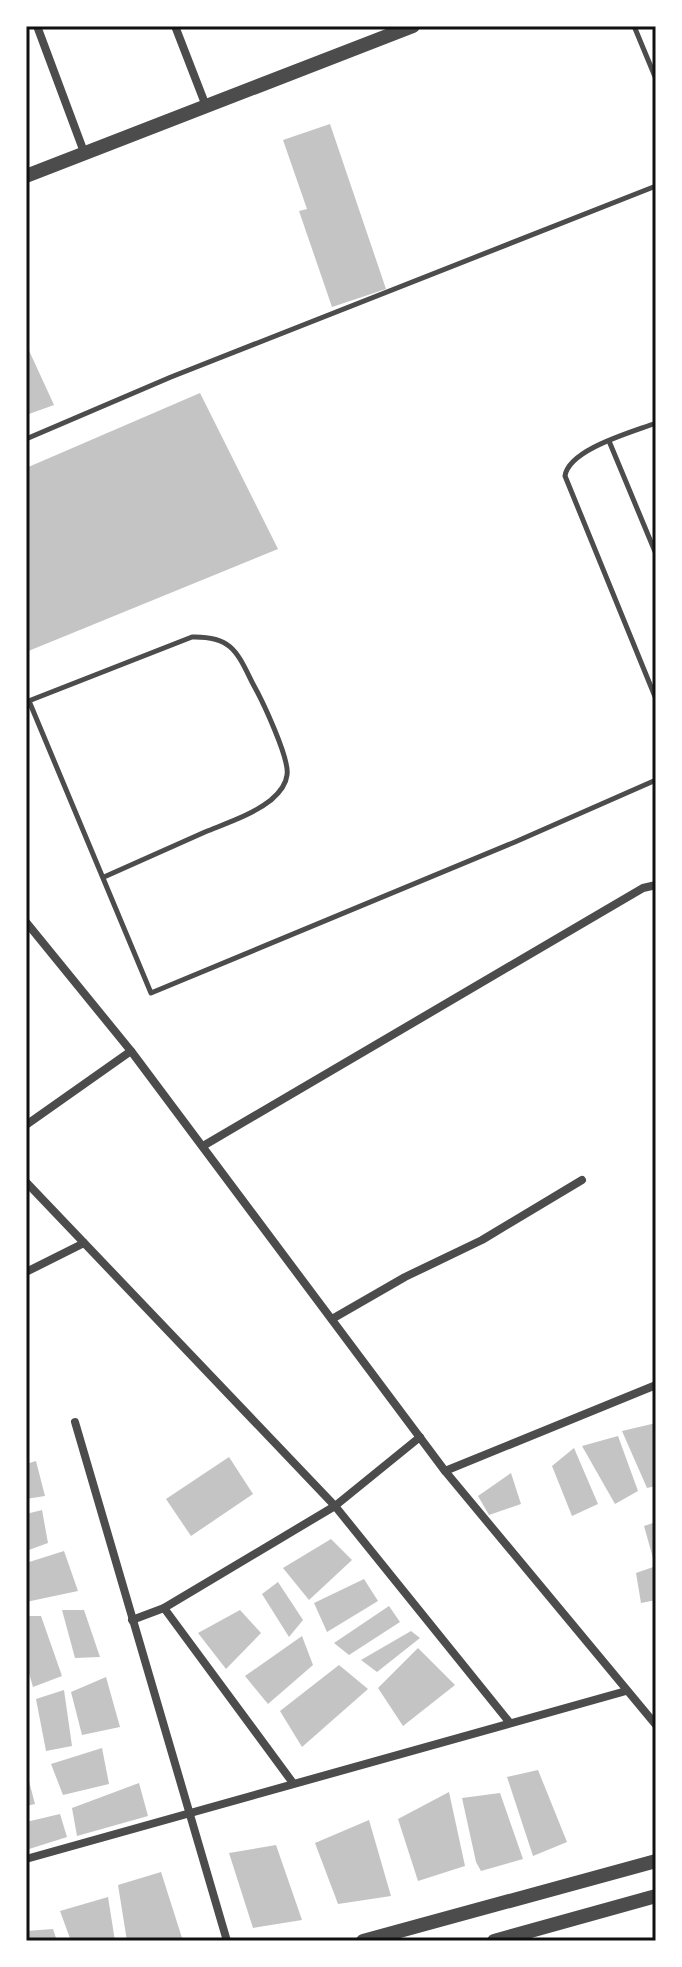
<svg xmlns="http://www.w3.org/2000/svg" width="682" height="1967" font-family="Lato,sans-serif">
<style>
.building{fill:#c4c4c4}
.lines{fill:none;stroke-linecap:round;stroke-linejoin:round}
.service{stroke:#4c4c4c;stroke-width:5}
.minor{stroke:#4c4c4c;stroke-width:8}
.tertiary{stroke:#4c4c4c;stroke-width:14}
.neatline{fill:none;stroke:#111;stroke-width:3}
</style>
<rect width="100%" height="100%" fill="#fff"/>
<g class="building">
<polygon points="330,124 386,289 332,307 299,211 307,209 283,140"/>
<polygon points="26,344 54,405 26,415"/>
<polygon points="200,393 278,549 26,652 26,468"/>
<polygon points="656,1423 656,1486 647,1488 622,1431"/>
<polygon points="618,1436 638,1491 615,1504 582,1446"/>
<polygon points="574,1448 598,1504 572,1516 552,1466"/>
<polygon points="229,1457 253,1494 191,1536 166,1499"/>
<polygon points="36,1461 45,1496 26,1499 26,1464"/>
<polygon points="511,1473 521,1504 489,1515 478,1496"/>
<polygon points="42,1510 48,1543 26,1551 26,1514"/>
<polygon points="656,1522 656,1558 653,1558 644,1526"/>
<polygon points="331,1539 352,1560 309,1600 283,1568"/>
<polygon points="64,1551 78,1591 26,1602 26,1563"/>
<polygon points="656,1566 656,1600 641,1603 636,1573"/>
<polygon points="364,1579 378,1601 327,1632 314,1603"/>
<polygon points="278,1582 303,1620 289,1637 262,1594"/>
<polygon points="389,1606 400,1622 349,1655 334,1643"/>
<polygon points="62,1610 84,1610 100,1657 75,1658"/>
<polygon points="240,1610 261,1633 226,1669 198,1633"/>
<polygon points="26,1616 41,1616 62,1676 33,1687 26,1663"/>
<polygon points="411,1631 420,1638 377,1672 361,1660"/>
<polygon points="302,1636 313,1665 268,1704 245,1676"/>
<polygon points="418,1648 455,1685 403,1726 378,1688"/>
<polygon points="339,1665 368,1689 302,1747 280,1711"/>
<polygon points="106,1677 120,1727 82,1735 71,1692"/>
<polygon points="64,1690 72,1746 46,1751 36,1699"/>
<polygon points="102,1748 109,1784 63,1795 51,1764"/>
<polygon points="26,1770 35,1804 26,1806"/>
<polygon points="538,1770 567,1842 533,1856 507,1777"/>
<polygon points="139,1783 148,1816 77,1836 72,1808"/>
<polygon points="449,1792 465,1866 418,1881 398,1819"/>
<polygon points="500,1793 523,1859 481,1871 476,1862 462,1798"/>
<polygon points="60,1814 67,1837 26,1850 26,1822"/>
<polygon points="369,1820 391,1896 338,1904 315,1843"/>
<polygon points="276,1845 302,1920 253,1928 229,1853"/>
<polygon points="161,1872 183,1941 127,1941 118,1885"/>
<polygon points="108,1897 115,1941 71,1941 60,1911"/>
<polygon points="53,1929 57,1941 26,1941 26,1931"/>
</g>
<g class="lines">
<g class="service">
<polyline points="634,26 656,79"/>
<path d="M656 423C633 432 569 449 565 476L656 699"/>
<polyline points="26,439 171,377 656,186"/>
<polyline points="609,441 656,554"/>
<polyline points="29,701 151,993 515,842 656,780"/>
<path d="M26 702 192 637C232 636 237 652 253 684 262 700 290 759 287 775 286 785 278 794 271 800 252 815 227 823 205 832 171 847 138 862 104 877"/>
</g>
<g class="minor">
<polyline points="37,26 84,152"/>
<polyline points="175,26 206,106"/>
<polyline points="26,922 131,1051 445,1471 656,1725"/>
<polyline points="26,1125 131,1051"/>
<polyline points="203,1146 643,888 656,885"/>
<polyline points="26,1182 335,1506 510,1723"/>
<polyline points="26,1272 84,1243"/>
<polyline points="332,1319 405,1277 482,1240 582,1180"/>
<polyline points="75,1422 227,1941"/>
<polyline points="445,1471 656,1385"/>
<polyline points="164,1608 293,1783"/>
<polyline points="132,1620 164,1608 335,1506 420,1437"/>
<polyline points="26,1859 626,1691"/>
</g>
<g class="tertiary">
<polyline points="26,176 413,26"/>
<polyline points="363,1941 656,1861"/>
<polyline points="494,1941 656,1896"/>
</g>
</g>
<rect width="682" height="1967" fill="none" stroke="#ffffff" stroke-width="56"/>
<rect x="28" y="28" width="626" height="1911" class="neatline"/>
</svg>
